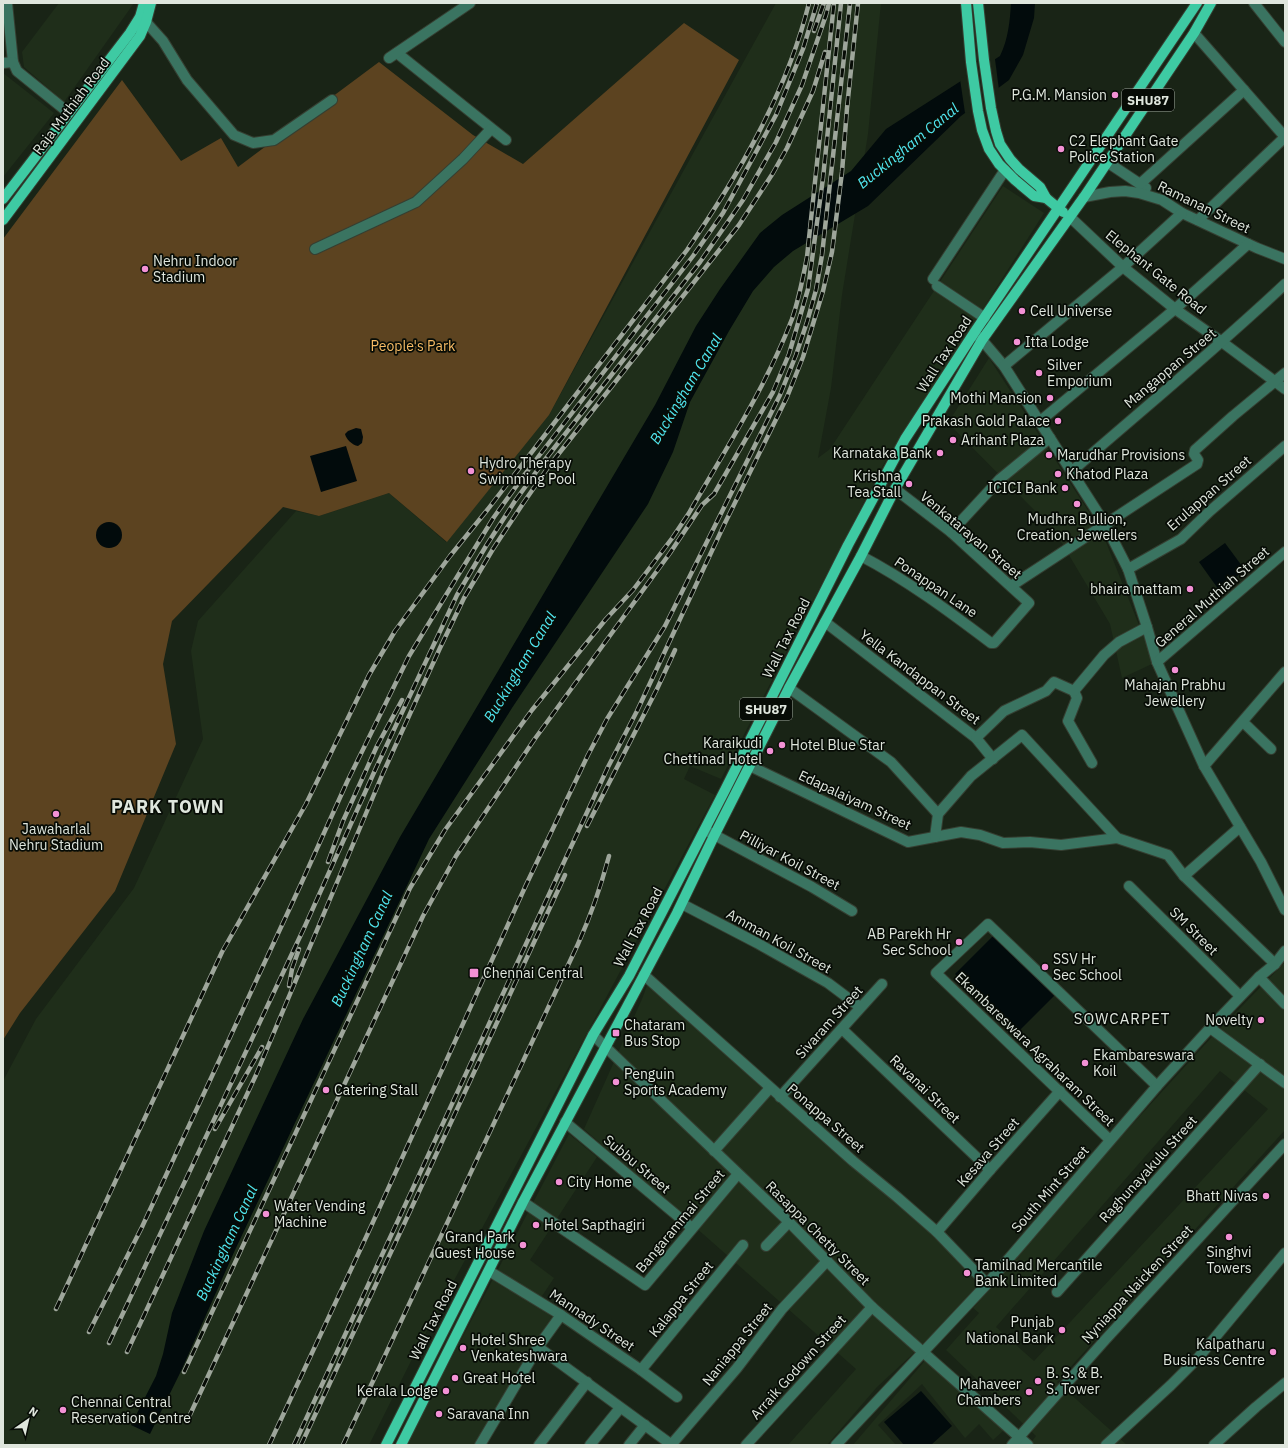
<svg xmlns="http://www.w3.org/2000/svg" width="1288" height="1448" font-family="'IBM Plex Sans',sans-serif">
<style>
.built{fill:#1f2e1a;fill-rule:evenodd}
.green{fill:#5c4320}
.water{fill:#020b0c}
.pier{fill:#192416}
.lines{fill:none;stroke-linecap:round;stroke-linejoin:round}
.minor-casing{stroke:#353f32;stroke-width:12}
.major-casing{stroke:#353f32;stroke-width:12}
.minor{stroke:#3a7461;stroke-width:10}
.major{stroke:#3ecaa3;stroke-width:10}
.rail-casing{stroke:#9ea69b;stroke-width:4.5}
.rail{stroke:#070c06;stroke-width:3;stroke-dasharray:9;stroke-linecap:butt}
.poi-dot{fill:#f391d5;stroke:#070c06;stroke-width:1.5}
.labels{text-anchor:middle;stroke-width:3.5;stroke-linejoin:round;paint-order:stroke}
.shield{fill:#070c06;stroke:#9ea59c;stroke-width:1}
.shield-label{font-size:13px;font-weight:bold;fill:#dfe6dd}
.poi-label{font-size:14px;fill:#dfe6dd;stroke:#070c06;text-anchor:start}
.street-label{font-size:14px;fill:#dfe6dd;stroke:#070c06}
.park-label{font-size:14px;fill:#f7bb65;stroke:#070c06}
.water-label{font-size:15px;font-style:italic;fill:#50e6f0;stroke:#070c06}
.neighbourhood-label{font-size:15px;letter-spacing:1px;fill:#dfe6dd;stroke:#070c06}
.district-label{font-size:18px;font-weight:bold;letter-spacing:1px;fill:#dfe6dd;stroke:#070c06}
</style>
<rect width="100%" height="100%" fill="#192416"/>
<g class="built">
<polygon points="59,3 134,3 64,102 24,67 22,52"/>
<polygon points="776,3 881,3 868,134 842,295 831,388 818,458 830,449 1003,186 1044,213 882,467 721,779 690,766 684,779 715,795 415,1353 369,1445 3,1445 3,1081 36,1019 134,888 203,739 191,651 198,621 296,511 319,516 389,493 446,542 549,415"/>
<polygon points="3,73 54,113 3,177"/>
<polygon points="989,358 1102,532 1154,663 1122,678 1110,624 1054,530 948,423"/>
<path d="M1285 962V1130L1057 1382 1127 1445H1029L1036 1436 946 1350 979 1313 973 1308 1088 1173 1211 1038ZM1220 1071 1268 1109 1034 1361 996 1327Z"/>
<polygon points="649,980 947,1245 986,1284 930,1338 877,1387 827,1445 788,1445 856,1369 584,1129 642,999"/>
<polygon points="569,1134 597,1157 530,1260 554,1278 536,1305 558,1319 481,1445 406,1445"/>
<polygon points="929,1356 1004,1430 993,1440 979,1424 965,1438 922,1384 878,1425 896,1445 853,1445"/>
</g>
<polygon class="green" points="684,23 739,60 549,415 447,542 389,493 319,516 283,507 172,621 163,664 176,744 115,891 20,1013 3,1040 3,239 122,80 181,161 221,138 238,167 379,62 473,135 523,164"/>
<g class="water">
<path d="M1011 3H1035L1034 18 1023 55 1009 80 961 116 868 206 793 251 774 267 753 291 729 331 690 402 673 452 648 504 512 708 429 839 235 1250 181 1371 150 1434 131 1425 156 1376 163 1354 172 1313 204 1231 303 1019 400 837 655 405 696 326 720 289 760 233 782 215 851 171 886 129 1000 56C1008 40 1010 21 1011 3Z"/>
<path d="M356 428 361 429 363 437 362 443 358 446C352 445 346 439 345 434L348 431Z"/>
<polygon points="346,446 357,481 321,492 310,456"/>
<circle cx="109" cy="535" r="13"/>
<polygon points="1225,543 1245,570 1219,590 1199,562"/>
<polygon points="994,935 1055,995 1016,1034 955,974"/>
<polygon points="921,1391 952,1426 931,1445 904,1445 884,1422"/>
</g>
<polygon class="pier" points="992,59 995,59 999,90 970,112 965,113 960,79"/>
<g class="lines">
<g class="minor-casing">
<g id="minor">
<polyline points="7,3 13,62 17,71 69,113"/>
<polyline points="1254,3 1285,42"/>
<polyline points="140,17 146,22 163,41 187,80 234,135 253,143 274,140 332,100"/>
<polyline points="1194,33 1285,137"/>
<polyline points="397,53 506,140"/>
<polyline points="389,58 470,3"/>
<polyline points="3,63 13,62"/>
<polyline points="1107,162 1146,188"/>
<polyline points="1140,184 1244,90"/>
<polyline points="1084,197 1110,192 1125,191 1139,193 1162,200 1182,213 1257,248 1285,259"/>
<polyline points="1070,217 1123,267 1175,309 1222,342 1285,389"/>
<polyline points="1198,220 1285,137"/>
<polyline points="315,249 416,202 463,159 491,129"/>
<polyline points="933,279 1005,170"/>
<polyline points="937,286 985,318"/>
<polyline points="975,334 982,340 1004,366 1105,524 1128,569 1147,627 1157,662 1204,766 1261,862 1285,910"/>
<polyline points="1004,366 1123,267 1182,213"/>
<polyline points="1039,422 1175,309 1248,244"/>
<path d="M1072 471C1143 409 1216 349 1285 284"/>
<polyline points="951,532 1000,479 1050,438"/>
<path d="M861 556C907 580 950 612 991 643H994L1029 603 1028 602 951 532 895 489"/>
<polyline points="1128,569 1181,539 1210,511 1285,446"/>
<polyline points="1011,586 1197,464 1198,460 1194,454 1195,450 1233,416 1285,373"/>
<polyline points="825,622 976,738 993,759"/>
<polyline points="1157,662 1285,552"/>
<polyline points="789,688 891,762 938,814"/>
<polyline points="1074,691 1077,698 1068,721 1092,763"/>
<polyline points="1243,722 1271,749"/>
<polyline points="976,738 1004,711 1046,691 1054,682 1074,691 1104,655 1119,642 1147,627"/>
<polyline points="750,766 908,842 961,832 980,835 1003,843 1030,842 1061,845 1117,838 1168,855 1184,876 1275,964"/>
<polyline points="1204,766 1285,672"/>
<polyline points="707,831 812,887 852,911"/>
<polyline points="935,837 938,814 971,776 1022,735 1117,838"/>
<polyline points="1184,876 1240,827"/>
<polyline points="1129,886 1240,996"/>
<polyline points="682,904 757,943 828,983 860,1007"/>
<polyline points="644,975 853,1161 897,1197 937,1232 987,1284"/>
<polyline points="1259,977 1285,1004"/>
<polyline points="1210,1028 1285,1083"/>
<polyline points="842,1029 990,1170"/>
<polyline points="593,1035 789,1222 872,1307 1028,1445"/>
<polyline points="780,1097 882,984"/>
<polyline points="565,1122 692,1228"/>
<polyline points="1110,1140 936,973 988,924 1157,1086"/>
<polyline points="714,1151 770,1088"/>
<polyline points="523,1202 645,1285 738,1174"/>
<polyline points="937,1232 990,1170 1060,1091"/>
<polyline points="766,1246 789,1222"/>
<polyline points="489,1271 561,1315 641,1370 677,1397"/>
<polyline points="1057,1292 1260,1064"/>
<polyline points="538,1347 672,1445"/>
<polyline points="641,1370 743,1245"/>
<polyline points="480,1445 538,1347 561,1315"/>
<polyline points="539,1445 587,1382"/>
<polyline points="590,1445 620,1408"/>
<polyline points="629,1445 645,1425"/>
<polyline points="671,1445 737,1368 782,1309 827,1261"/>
<polyline points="746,1445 872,1307"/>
<polyline points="836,1445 987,1284 1157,1086 1210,1028 1259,977 1275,964 1285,951"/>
<polyline points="1012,1445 1105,1340 1285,1144"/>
<polyline points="1106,1445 1171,1385 1198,1358 1285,1253"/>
<polyline points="1214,1445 1256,1407 1285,1383"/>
</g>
</g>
<g class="major-casing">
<g id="major">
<polyline points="966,3 971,62 978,111 982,130 989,149 999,164 1015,180 1034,196 1046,198 1063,212"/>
<polyline points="978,3 984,60 991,108 996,131 1000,144 1010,159 1019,169 1040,187 1046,198"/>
<polyline points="3,199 130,33 140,17 144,3"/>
<polyline points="3,220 140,36 146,22 151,3"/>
<polyline points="386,1445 593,1035 629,976 725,790 848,545 905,439 974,333 1197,3"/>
<polyline points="401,1445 523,1202 677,913 714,836 789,688 861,556 895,489 982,340 1084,197 1194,33 1211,3"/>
</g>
</g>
<use href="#minor" class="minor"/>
<use href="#major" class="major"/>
<g class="rail-casing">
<g id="rail">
<polyline points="814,31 824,3"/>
<polyline points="587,826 657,689 675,650"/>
<polyline points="328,862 343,821 377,746 402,700"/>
<polyline points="289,986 292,969 299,949"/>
<polyline points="215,1129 262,1047"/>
<path d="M56 1309 222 952 306 804 369 675 395 631 450 556 488 509 687 250C738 176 787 92 809 3"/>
<polyline points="89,1332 142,1227 301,884 347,782 409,656 457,577 494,517 525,474 693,256 723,213 776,115 803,49 817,3"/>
<polyline points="109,1343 305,926 376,768 457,595 486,546 515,501 544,461 700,262 743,200 776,142 802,85 826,15 829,3"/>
<polyline points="127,1352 256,1075 383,773 440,648 464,598 493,549 522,505 549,466 739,225 773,173 787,148 813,91 825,52"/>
<path d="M184 1372 410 888 445 830 532 710 606 619 633 590 673 537 689 513C725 450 766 387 792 319 799 299 803 278 807 257L834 3"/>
<polyline points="188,1419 423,916 456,856 534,740 670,553 702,505 714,494 773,392 789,354 808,289 823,178 841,3"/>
<polyline points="269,1445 368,1233 526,885 588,755 607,719 665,626 780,395 796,355 807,322 816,290 822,255 850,3"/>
<polyline points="294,1445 608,767 637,711 724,525 787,397 803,357 823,291 832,252 842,172 847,108 858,3"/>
<polyline points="301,1445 405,1222 565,875"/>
<path d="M343 1445 578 944C591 915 601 886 609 856"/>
</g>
</g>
<use href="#rail" class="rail"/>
</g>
<g class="poi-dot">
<circle cx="1115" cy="95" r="4"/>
<circle cx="1061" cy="149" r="4"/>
<circle cx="145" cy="269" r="4"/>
<circle cx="1022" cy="311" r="4"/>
<circle cx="1017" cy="342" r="4"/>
<circle cx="1039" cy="373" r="4"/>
<circle cx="1050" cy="398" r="4"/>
<circle cx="1058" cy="421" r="4"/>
<circle cx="953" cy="440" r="4"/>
<circle cx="940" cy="453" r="4"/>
<circle cx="1049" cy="455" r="4"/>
<circle cx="471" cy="471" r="4"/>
<circle cx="1058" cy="474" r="4"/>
<circle cx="909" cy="484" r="4"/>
<circle cx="1065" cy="488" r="4"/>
<circle cx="1077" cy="504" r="4"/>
<circle cx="1190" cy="589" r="4"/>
<circle cx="1175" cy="670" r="4"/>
<circle cx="782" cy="745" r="4"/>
<circle cx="770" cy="751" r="4"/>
<circle cx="56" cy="814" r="4"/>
<circle cx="959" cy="942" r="4"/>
<circle cx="1045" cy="967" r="4"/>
<rect x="469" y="968" width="10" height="10" rx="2"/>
<circle cx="1261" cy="1020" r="4"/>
<rect x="612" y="1029" width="8" height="8" rx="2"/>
<circle cx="1085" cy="1063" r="4"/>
<circle cx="616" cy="1082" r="4"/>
<circle cx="326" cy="1090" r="4"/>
<circle cx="559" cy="1182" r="4"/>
<circle cx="1266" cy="1196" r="4"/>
<circle cx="266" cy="1214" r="4"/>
<circle cx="536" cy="1225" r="4"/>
<circle cx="1229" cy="1237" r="4"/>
<circle cx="523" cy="1245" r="4"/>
<circle cx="967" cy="1273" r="4"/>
<circle cx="1062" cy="1330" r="4"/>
<circle cx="463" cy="1348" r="4"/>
<circle cx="1273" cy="1352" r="4"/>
<circle cx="455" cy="1378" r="4"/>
<circle cx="1038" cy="1381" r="4"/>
<circle cx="446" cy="1391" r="4"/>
<circle cx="1029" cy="1392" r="4"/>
<circle cx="63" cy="1410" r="4"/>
<circle cx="439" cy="1414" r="4"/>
</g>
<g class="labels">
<g class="shield">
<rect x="1122" y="89" width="52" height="22" rx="3"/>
<rect x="740" y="698" width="52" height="22" rx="3"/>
</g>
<g class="shield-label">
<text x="1148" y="105">SHU87</text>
<text x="766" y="714">SHU87</text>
</g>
<g class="poi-label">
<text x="1107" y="100" text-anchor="end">P.G.M. Mansion</text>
<text x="1069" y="146">C2 Elephant Gate<tspan x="1069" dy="16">Police Station</tspan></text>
<text x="153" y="266">Nehru Indoor<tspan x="153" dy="16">Stadium</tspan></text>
<text x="1030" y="316">Cell Universe</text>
<text x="1025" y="347">Itta Lodge</text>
<text x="1047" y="370">Silver<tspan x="1047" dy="16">Emporium</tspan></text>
<text x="1042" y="403" text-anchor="end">Mothi Mansion</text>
<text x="1050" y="426" text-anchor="end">Prakash Gold Palace</text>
<text x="961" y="445">Arihant Plaza</text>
<text x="932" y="458" text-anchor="end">Karnataka Bank</text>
<text x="1057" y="460">Marudhar Provisions</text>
<text x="479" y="468">Hydro Therapy<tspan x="479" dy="16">Swimming Pool</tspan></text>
<text x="1066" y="479">Khatod Plaza</text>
<text x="901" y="481" text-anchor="end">Krishna<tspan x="901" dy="16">Tea Stall</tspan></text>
<text x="1057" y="493" text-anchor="end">ICICI Bank</text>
<text x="1077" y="524" text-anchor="middle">Mudhra Bullion,<tspan x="1077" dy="16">Creation, Jewellers</tspan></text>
<text x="1182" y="594" text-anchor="end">bhaira mattam</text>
<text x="1175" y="690" text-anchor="middle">Mahajan Prabhu<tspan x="1175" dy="16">Jewellery</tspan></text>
<text x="762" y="748" text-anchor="end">Karaikudi<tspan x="762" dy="16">Chettinad Hotel</tspan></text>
<text x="790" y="750">Hotel Blue Star</text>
<text x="56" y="834" text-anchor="middle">Jawaharlal<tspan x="56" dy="16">Nehru Stadium</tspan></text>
<text x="951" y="939" text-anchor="end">AB Parekh Hr<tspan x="951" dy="16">Sec School</tspan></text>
<text x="1053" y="964">SSV Hr<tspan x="1053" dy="16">Sec School</tspan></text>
<text x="483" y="978">Chennai Central</text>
<text x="1253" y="1025" text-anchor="end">Novelty</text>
<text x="624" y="1030">Chataram<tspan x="624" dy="16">Bus Stop</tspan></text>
<text x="1093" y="1060">Ekambareswara<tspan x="1093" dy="16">Koil</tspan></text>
<text x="624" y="1079">Penguin<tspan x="624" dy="16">Sports Academy</tspan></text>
<text x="334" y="1095">Catering Stall</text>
<text x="567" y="1187">City Home</text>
<text x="1258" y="1201" text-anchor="end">Bhatt Nivas</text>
<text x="274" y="1211">Water Vending<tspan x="274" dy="16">Machine</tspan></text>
<text x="544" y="1230">Hotel Sapthagiri</text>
<text x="515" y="1242" text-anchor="end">Grand Park<tspan x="515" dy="16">Guest House</tspan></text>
<text x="1229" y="1257" text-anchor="middle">Singhvi<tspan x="1229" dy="16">Towers</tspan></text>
<text x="975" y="1270">Tamilnad Mercantile<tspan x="975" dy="16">Bank Limited</tspan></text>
<text x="1054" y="1327" text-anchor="end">Punjab<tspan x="1054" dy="16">National Bank</tspan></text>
<text x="471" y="1345">Hotel Shree<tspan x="471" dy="16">Venkateshwara</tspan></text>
<text x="1265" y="1349" text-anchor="end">Kalpatharu<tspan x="1265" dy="16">Business Centre</tspan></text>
<text x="1046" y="1378">B. S. &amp; B.<tspan x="1046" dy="16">S. Tower</tspan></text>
<text x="463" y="1383">Great Hotel</text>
<text x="1021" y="1389" text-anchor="end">Mahaveer<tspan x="1021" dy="16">Chambers</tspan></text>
<text x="438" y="1396" text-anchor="end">Kerala Lodge</text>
<text x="71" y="1407">Chennai Central<tspan x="71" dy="16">Reservation Centre</tspan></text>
<text x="447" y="1419">Saravana Inn</text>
</g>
<g class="street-label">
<text transform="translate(71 106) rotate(-53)" y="5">Raja Muthiah Road</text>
<text transform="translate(1204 207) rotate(26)" y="5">Ramanan Street</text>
<text transform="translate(1156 272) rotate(39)" y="5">Elephant Gate Road</text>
<text transform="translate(944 354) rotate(-57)" y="5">Wall Tax Road</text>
<text transform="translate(1170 368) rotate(-40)" y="5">Mangappan Street</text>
<text transform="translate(1209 493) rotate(-41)" y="5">Erulappan Street</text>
<text transform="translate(971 535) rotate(40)" y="5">Venkatarayan Street</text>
<text transform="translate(936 587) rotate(34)" y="5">Ponappan Lane</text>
<text transform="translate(1212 597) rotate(-41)" y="5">General Muthiah Street</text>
<text transform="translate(786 638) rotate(-63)" y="5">Wall Tax Road</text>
<text transform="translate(920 677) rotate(37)" y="5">Yella Kandappan Street</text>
<text transform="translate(855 800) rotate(25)" y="5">Edapalaiyam Street</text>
<text transform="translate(790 860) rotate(28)" y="5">Pilliyar Koil Street</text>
<text transform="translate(638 927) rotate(-62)" y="5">Wall Tax Road</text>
<text transform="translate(1194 931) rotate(45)" y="5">SM Street</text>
<text transform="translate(779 941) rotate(29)" y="5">Amman Koil Street</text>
<text transform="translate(829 1022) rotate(-48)" y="5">Sivaram Street</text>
<text transform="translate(1035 1049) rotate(44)" y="5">Ekambareswara Agraharam Street</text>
<text transform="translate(925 1089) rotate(44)" y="5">Ravanai Street</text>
<text transform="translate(826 1118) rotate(41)" y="5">Ponappa Street</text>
<text transform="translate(988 1152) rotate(-49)" y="5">Kesava Street</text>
<text transform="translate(637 1164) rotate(40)" y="5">Subbu Street</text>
<text transform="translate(1148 1169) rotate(-48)" y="5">Raghunayakulu Street</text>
<text transform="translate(1050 1189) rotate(-49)" y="5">South Mint Street</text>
<text transform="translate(680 1221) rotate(-50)" y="5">Bangarammai Street</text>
<text transform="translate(818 1233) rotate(45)" y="5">Rasappa Chetty Street</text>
<text transform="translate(1137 1284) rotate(-47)" y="5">Nyniappa Naicken Street</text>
<text transform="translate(681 1299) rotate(-51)" y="5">Kalappa Street</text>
<text transform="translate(433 1320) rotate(-63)" y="5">Wall Tax Road</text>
<text transform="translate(592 1320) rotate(34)" y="5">Mannady Street</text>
<text transform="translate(737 1344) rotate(-51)" y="5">Naniappa Street</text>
<text transform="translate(798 1367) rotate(-48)" y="5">Arraik Godown Street</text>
</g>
<g class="park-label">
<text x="413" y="351">People's Park</text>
</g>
<g class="water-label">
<text transform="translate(908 146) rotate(-39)" y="5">Buckingham Canal</text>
<text transform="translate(686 389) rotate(-59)" y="5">Buckingham Canal</text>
<text transform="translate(520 667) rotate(-59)" y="5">Buckingham Canal</text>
<text transform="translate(362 949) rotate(-65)" y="5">Buckingham Canal</text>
<text transform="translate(227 1243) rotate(-65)" y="5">Buckingham Canal</text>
</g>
<g class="neighbourhood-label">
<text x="1122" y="1024">SOWCARPET</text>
</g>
<g class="district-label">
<text x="168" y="813">PARK TOWN</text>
</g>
</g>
<rect width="1288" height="1448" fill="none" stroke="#dfe6dd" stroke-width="8"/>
<g transform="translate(28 1420) rotate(34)" stroke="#070c06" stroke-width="3" paint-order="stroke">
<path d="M0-3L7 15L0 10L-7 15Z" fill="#dfe6dd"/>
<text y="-6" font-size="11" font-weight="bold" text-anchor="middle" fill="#dfe6dd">N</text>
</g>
</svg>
